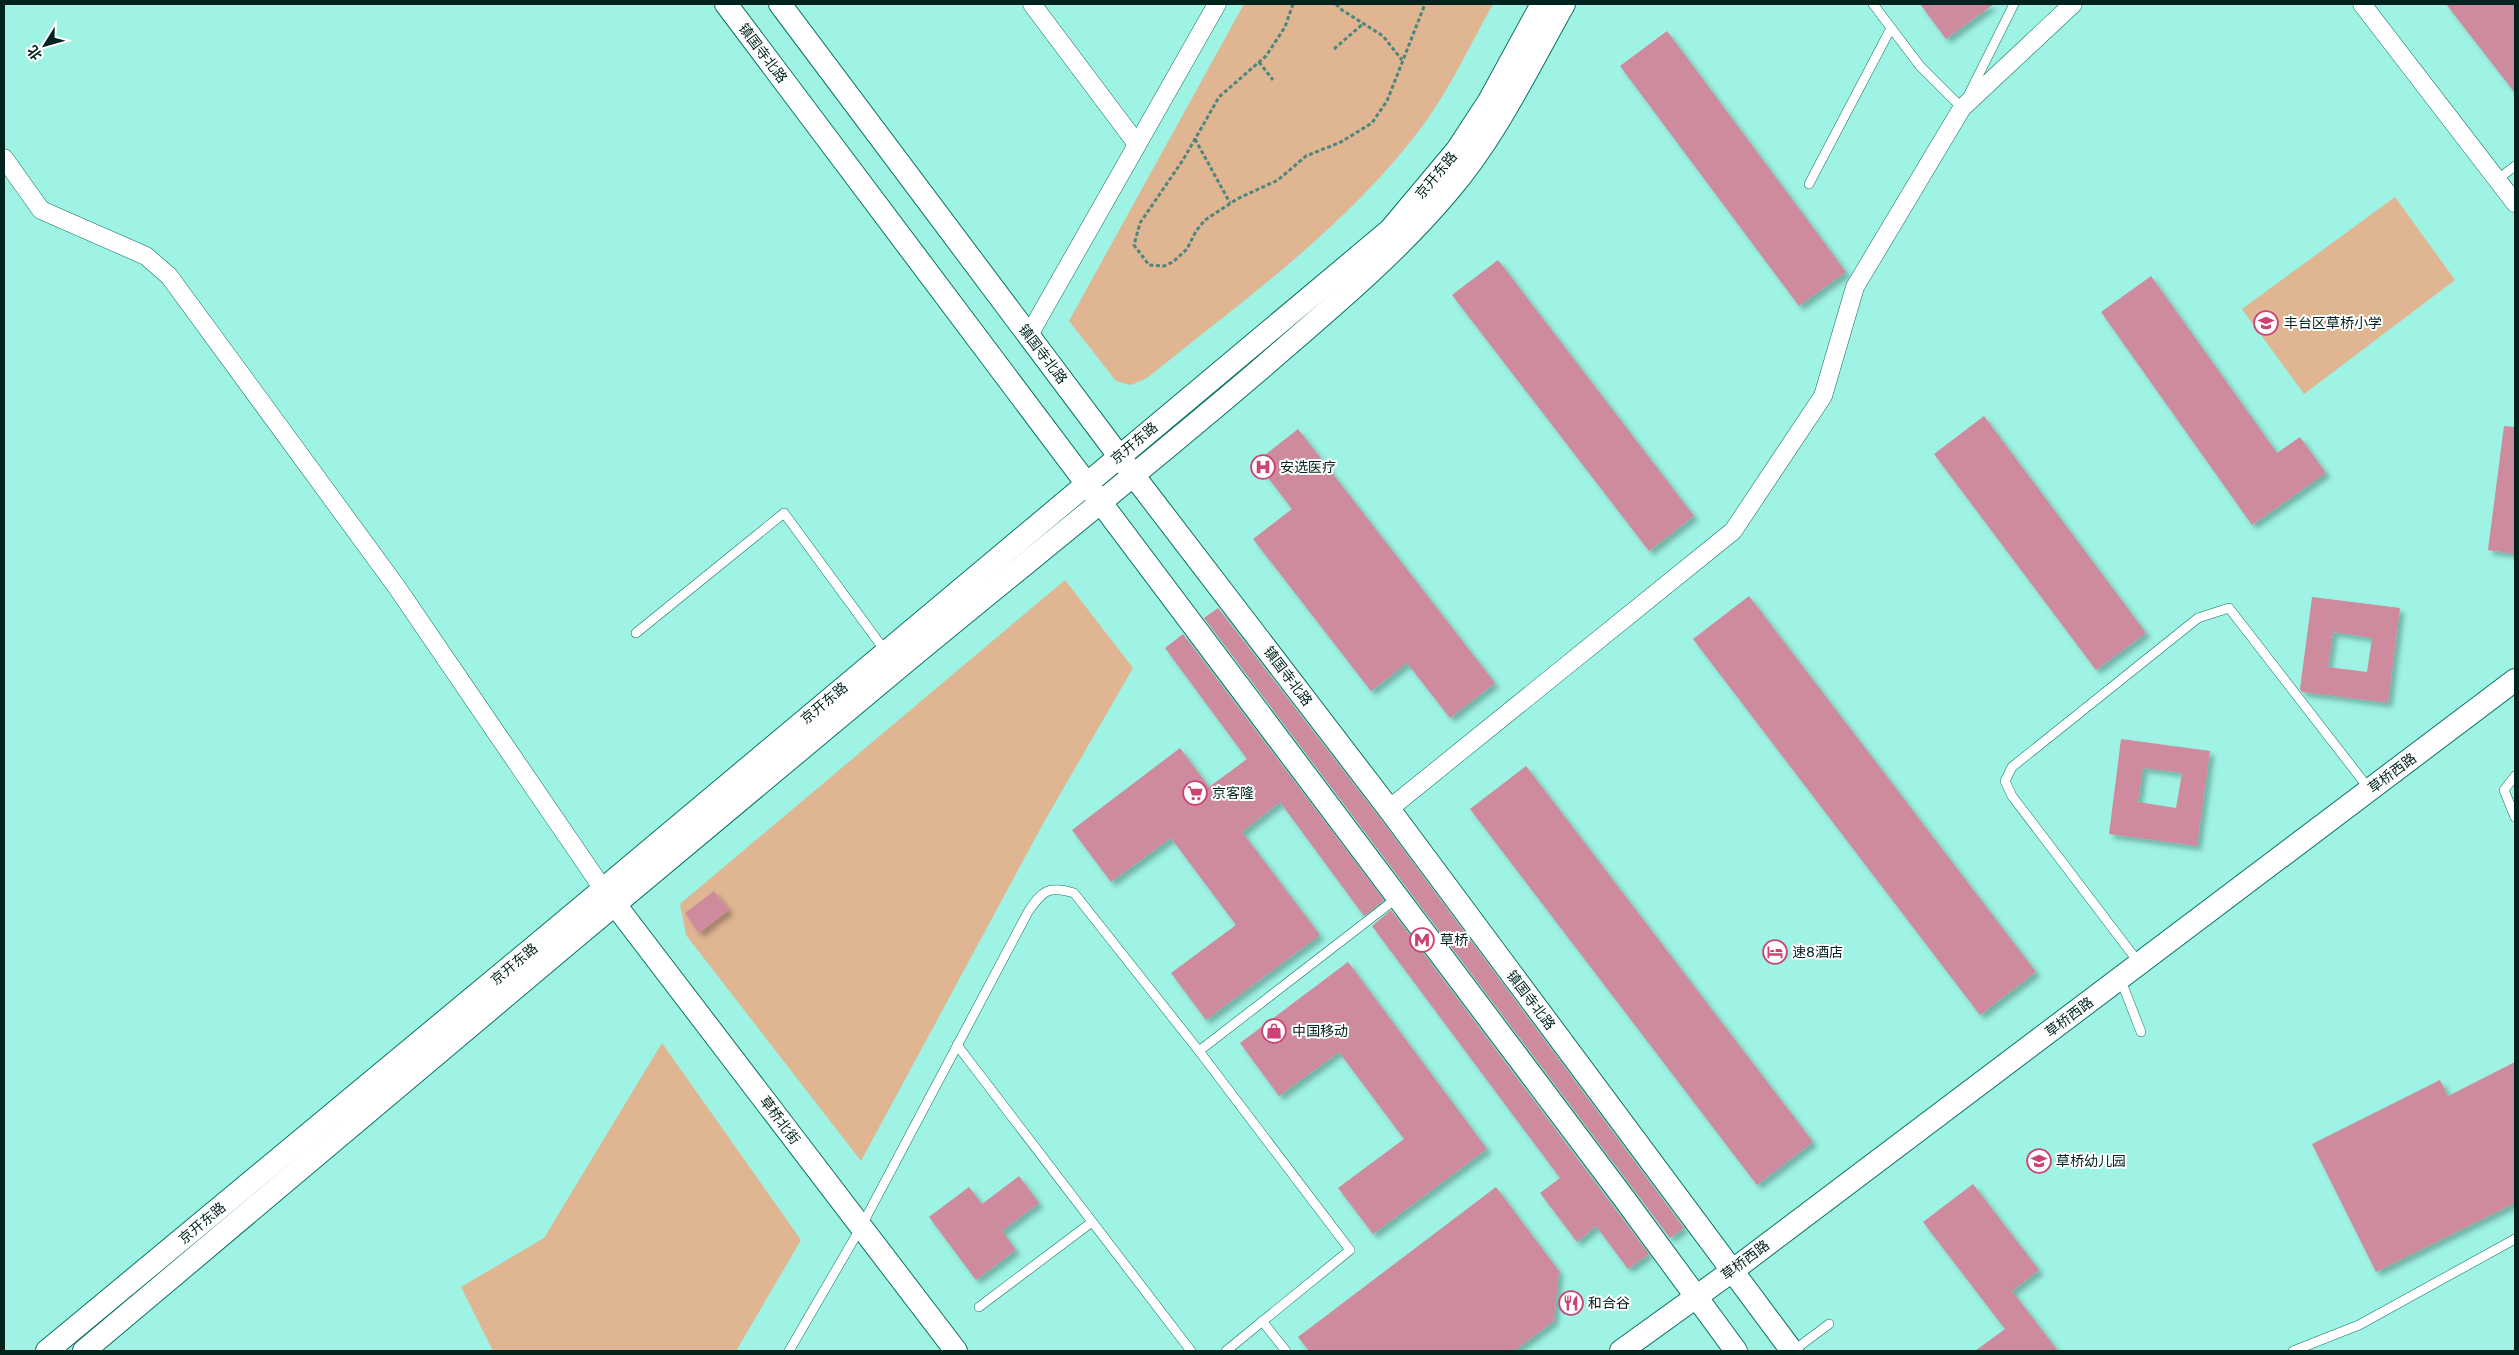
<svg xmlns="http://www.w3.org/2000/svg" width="2519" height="1355" font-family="'DejaVu Sans','Noto Sans SC',sans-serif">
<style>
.green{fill:#dfb592}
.building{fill:#ce8b9d;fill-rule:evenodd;filter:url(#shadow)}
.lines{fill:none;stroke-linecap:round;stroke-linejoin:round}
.service-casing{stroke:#0c7164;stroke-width:10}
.minor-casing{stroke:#0c7164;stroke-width:19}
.tertiary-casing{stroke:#0c7164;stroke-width:24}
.path{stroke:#4c877d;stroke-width:3;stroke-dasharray:4 2.5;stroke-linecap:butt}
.service{stroke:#fff;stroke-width:9}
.minor{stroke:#fff;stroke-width:18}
.tertiary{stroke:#fff;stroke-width:22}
.labels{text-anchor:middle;stroke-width:4;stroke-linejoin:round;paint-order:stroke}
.street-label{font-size:14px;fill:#00231e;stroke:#fff}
.poi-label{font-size:14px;fill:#00231e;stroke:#fff;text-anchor:start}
</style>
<defs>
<filter id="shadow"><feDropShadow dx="4.5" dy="4.5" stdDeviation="2.5" flood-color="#0004"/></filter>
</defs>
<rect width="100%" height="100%" fill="#9ef3e4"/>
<g class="green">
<path d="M1244 4H1493C1470 45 1449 91 1421 128 1346 228 1242 301 1147 378L1131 385 1116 381 1069 321Z"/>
<polygon points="2395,197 2455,280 2304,394 2242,309"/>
<polygon points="1065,580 1133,668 1044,822 861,1161 686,935 680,904"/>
<polygon points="662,1043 801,1240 736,1351 493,1351 461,1287 544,1238"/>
</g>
<g class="building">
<polygon points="1920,4 1994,4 1946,39"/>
<polygon points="2446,4 2515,4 2515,93"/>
<polygon points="1667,31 1846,272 1799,306 1620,66"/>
<polygon points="1498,260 1694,516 1649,551 1452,295"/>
<polygon points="2151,276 2277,453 2300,437 2326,473 2252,525 2101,312"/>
<polygon points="1984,416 2146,633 2096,670 1934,454"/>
<polygon points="2504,426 2515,427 2515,554 2488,550"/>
<polygon points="1298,429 1495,683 1450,718 1407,663 1371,691 1253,539 1292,509 1256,462"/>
<polygon points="1749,596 2036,972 1980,1015 1693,639"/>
<path d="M2312 597 2400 608 2388 703 2302 692 2300 689ZM2333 632 2372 638 2367 672 2328 667Z"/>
<polygon points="1218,608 1379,817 1684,1228 1670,1238 1204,618"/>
<polygon points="1183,634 1384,900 1364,916 1280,802 1242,832 1320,935 1206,1020 1171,973 1236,925 1171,838 1111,882 1072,830 1180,748 1209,787 1247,759 1165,648"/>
<path d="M2121 739 2210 751 2197 846 2109 834ZM2143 768 2182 773 2176 808 2138 802Z"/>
<polygon points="1526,766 1813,1142 1757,1185 1470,809"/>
<polygon points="714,891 729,910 699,933 685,913"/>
<polygon points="1391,910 1649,1254 1628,1269 1596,1226 1577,1242 1540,1193 1560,1178 1372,926"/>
<polygon points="1348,962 1487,1149 1373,1234 1338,1188 1404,1139 1339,1052 1279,1096 1240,1043"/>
<polygon points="2515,1062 2515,1203 2376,1272 2312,1144 2440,1080 2448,1096"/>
<polygon points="1019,1176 1039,1203 1002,1231 1016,1250 976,1280 929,1217 969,1187 982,1204"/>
<polygon points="1973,1184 2039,1270 2012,1291 2058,1351 1975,1351 2005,1329 1923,1222"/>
<polygon points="1496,1187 1559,1271 1554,1321 1514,1351 1309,1351 1298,1337"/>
</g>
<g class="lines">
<g class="service-casing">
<g id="service">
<polyline points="1873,4 1920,66 1962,108 1963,106"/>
<polyline points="1969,94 2014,4"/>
<polyline points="2498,179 2515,166"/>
<polyline points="1809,184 1891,28"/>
<polyline points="636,633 784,513 886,652"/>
<polyline points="2515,776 2504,790 2515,817"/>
<polyline points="2139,963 2012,796 2005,781 2012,767 2198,618 2229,608 2370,790"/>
<polyline points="2120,978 2141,1032"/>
<polyline points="957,1045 1191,1351"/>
<polyline points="1199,1051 1397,898"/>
<polyline points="979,1307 1092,1222"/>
<polyline points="1262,1321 1286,1351"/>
<path d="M789 1351 861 1227 1028 912C1042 891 1048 885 1074 893L1199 1051 1350 1250 1226 1351"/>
<polyline points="1793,1351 1829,1324"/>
<polyline points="2293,1351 2359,1325 2515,1239"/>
</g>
</g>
<g class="minor-casing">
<g id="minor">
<polyline points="1032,4 1137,144"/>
<polyline points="2362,4 2515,203"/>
<polyline points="4,158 41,210 146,256 169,276 396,586 603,889"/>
<polyline points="1029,335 1217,4"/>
<polyline points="1389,809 1733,531 1823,396 1855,287 1962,108 2073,4"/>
</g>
</g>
<g class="tertiary-casing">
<g id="tertiary">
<polyline points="726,4 1623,1197 1736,1351"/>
<polyline points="780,4 1134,476 1389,809 1792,1351"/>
<polyline points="607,894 956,1351"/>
<polyline points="47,1351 552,932 1390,230 1457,150 1489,101 1542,4"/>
<path d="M84 1351C354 1123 625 895 897 669 1019 568 1144 469 1264 366 1327 311 1393 257 1447 193 1496 136 1528 68 1564 4"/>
<polyline points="1621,1351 1732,1271 2515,680"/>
</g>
</g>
<g class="path">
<polyline points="1293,4 1285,27 1266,56 1219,97 1183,160 1140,223 1134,245 1149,265 1164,266 1173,262 1187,249 1196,231 1205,220 1237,199 1278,180 1306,156 1341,142 1372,123 1387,101 1425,4"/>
<polyline points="1336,4 1342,10 1383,36 1402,60"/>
<polyline points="1334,49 1364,23"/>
<polyline points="1259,62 1273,80"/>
<polyline points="1195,139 1230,203"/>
</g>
<use href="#service" class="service"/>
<use href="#minor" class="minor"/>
<use href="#tertiary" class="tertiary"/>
</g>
<defs>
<g id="school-ring" transform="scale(1.25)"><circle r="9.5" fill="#fff" stroke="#cd4275" stroke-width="1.5"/><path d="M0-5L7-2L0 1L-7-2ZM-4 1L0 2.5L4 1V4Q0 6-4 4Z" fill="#cd4275"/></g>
<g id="hospital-ring" transform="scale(1.25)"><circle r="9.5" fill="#fff" stroke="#cd4275" stroke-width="1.5"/><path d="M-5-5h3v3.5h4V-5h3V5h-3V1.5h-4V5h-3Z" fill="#cd4275"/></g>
<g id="supermarket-ring" transform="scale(1.25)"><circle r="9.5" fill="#fff" stroke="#cd4275" stroke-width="1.5"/><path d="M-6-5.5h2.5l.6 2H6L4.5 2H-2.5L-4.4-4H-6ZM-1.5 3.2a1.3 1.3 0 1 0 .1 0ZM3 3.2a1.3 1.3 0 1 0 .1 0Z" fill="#cd4275"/></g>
<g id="metro-ring" transform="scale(1.25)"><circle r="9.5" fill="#fff" stroke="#cd4275" stroke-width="1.5"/><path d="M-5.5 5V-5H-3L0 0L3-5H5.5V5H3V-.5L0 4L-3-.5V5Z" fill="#cd4275"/></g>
<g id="hotel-ring" transform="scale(1.25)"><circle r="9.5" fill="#fff" stroke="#cd4275" stroke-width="1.5"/><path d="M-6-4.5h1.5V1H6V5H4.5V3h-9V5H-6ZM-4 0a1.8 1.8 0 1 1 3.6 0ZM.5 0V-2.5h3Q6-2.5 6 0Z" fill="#cd4275"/></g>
<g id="shop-ring" transform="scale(1.25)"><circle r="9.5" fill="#fff" stroke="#cd4275" stroke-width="1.5"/><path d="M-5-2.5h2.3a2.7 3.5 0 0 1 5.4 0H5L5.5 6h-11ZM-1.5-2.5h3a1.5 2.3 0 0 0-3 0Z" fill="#cd4275"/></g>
<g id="restaurant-ring" transform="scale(1.25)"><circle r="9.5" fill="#fff" stroke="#cd4275" stroke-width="1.5"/><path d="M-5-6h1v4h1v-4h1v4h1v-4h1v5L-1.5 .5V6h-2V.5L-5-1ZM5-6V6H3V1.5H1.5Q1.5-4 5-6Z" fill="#cd4275"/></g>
</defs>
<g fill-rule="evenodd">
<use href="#school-ring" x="2266" y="323"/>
<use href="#hospital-ring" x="1263" y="467"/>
<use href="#supermarket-ring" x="1195" y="793"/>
<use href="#metro-ring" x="1422" y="940"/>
<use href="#hotel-ring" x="1775" y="952"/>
<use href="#shop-ring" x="1274" y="1031"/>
<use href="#school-ring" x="2039" y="1161"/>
<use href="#restaurant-ring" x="1571" y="1303"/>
</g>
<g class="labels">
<g class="street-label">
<text transform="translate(763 53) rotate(53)" y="5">镇国寺北路</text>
<text transform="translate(1436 175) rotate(-50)" y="5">京开东路</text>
<text transform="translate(1043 354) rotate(53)" y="5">镇国寺北路</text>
<text transform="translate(1134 443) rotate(-40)" y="5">京开东路</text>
<text transform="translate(1288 676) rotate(53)" y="5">镇国寺北路</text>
<text transform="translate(824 703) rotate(-40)" y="5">京开东路</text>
<text transform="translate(2392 773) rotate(-37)" y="5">草桥西路</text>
<text transform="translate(514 964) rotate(-40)" y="5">京开东路</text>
<text transform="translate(1531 1000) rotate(53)" y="5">镇国寺北路</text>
<text transform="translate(2069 1017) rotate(-37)" y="5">草桥西路</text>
<text transform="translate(780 1120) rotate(53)" y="5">草桥北街</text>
<text transform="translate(202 1223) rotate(-40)" y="5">京开东路</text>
<text transform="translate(1745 1260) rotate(-37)" y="5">草桥西路</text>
</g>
<g class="poi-label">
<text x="2284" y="328">丰台区草桥小学</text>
<text x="1280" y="472">安选医疗</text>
<text x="1212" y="798">京客隆</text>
<text x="1440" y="945">草桥</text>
<text x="1792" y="957">速8酒店</text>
<text x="1292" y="1036">中国移动</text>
<text x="2056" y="1166">草桥幼儿园</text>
<text x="1588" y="1308">和合谷</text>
</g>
</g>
<rect width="2519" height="1355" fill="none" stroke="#00231e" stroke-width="10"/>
<g transform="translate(45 45) rotate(233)" stroke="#ffffff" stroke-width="4" paint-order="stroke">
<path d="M0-4L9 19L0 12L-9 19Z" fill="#00231e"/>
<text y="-8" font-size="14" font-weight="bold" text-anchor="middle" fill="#00231e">北</text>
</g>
</svg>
